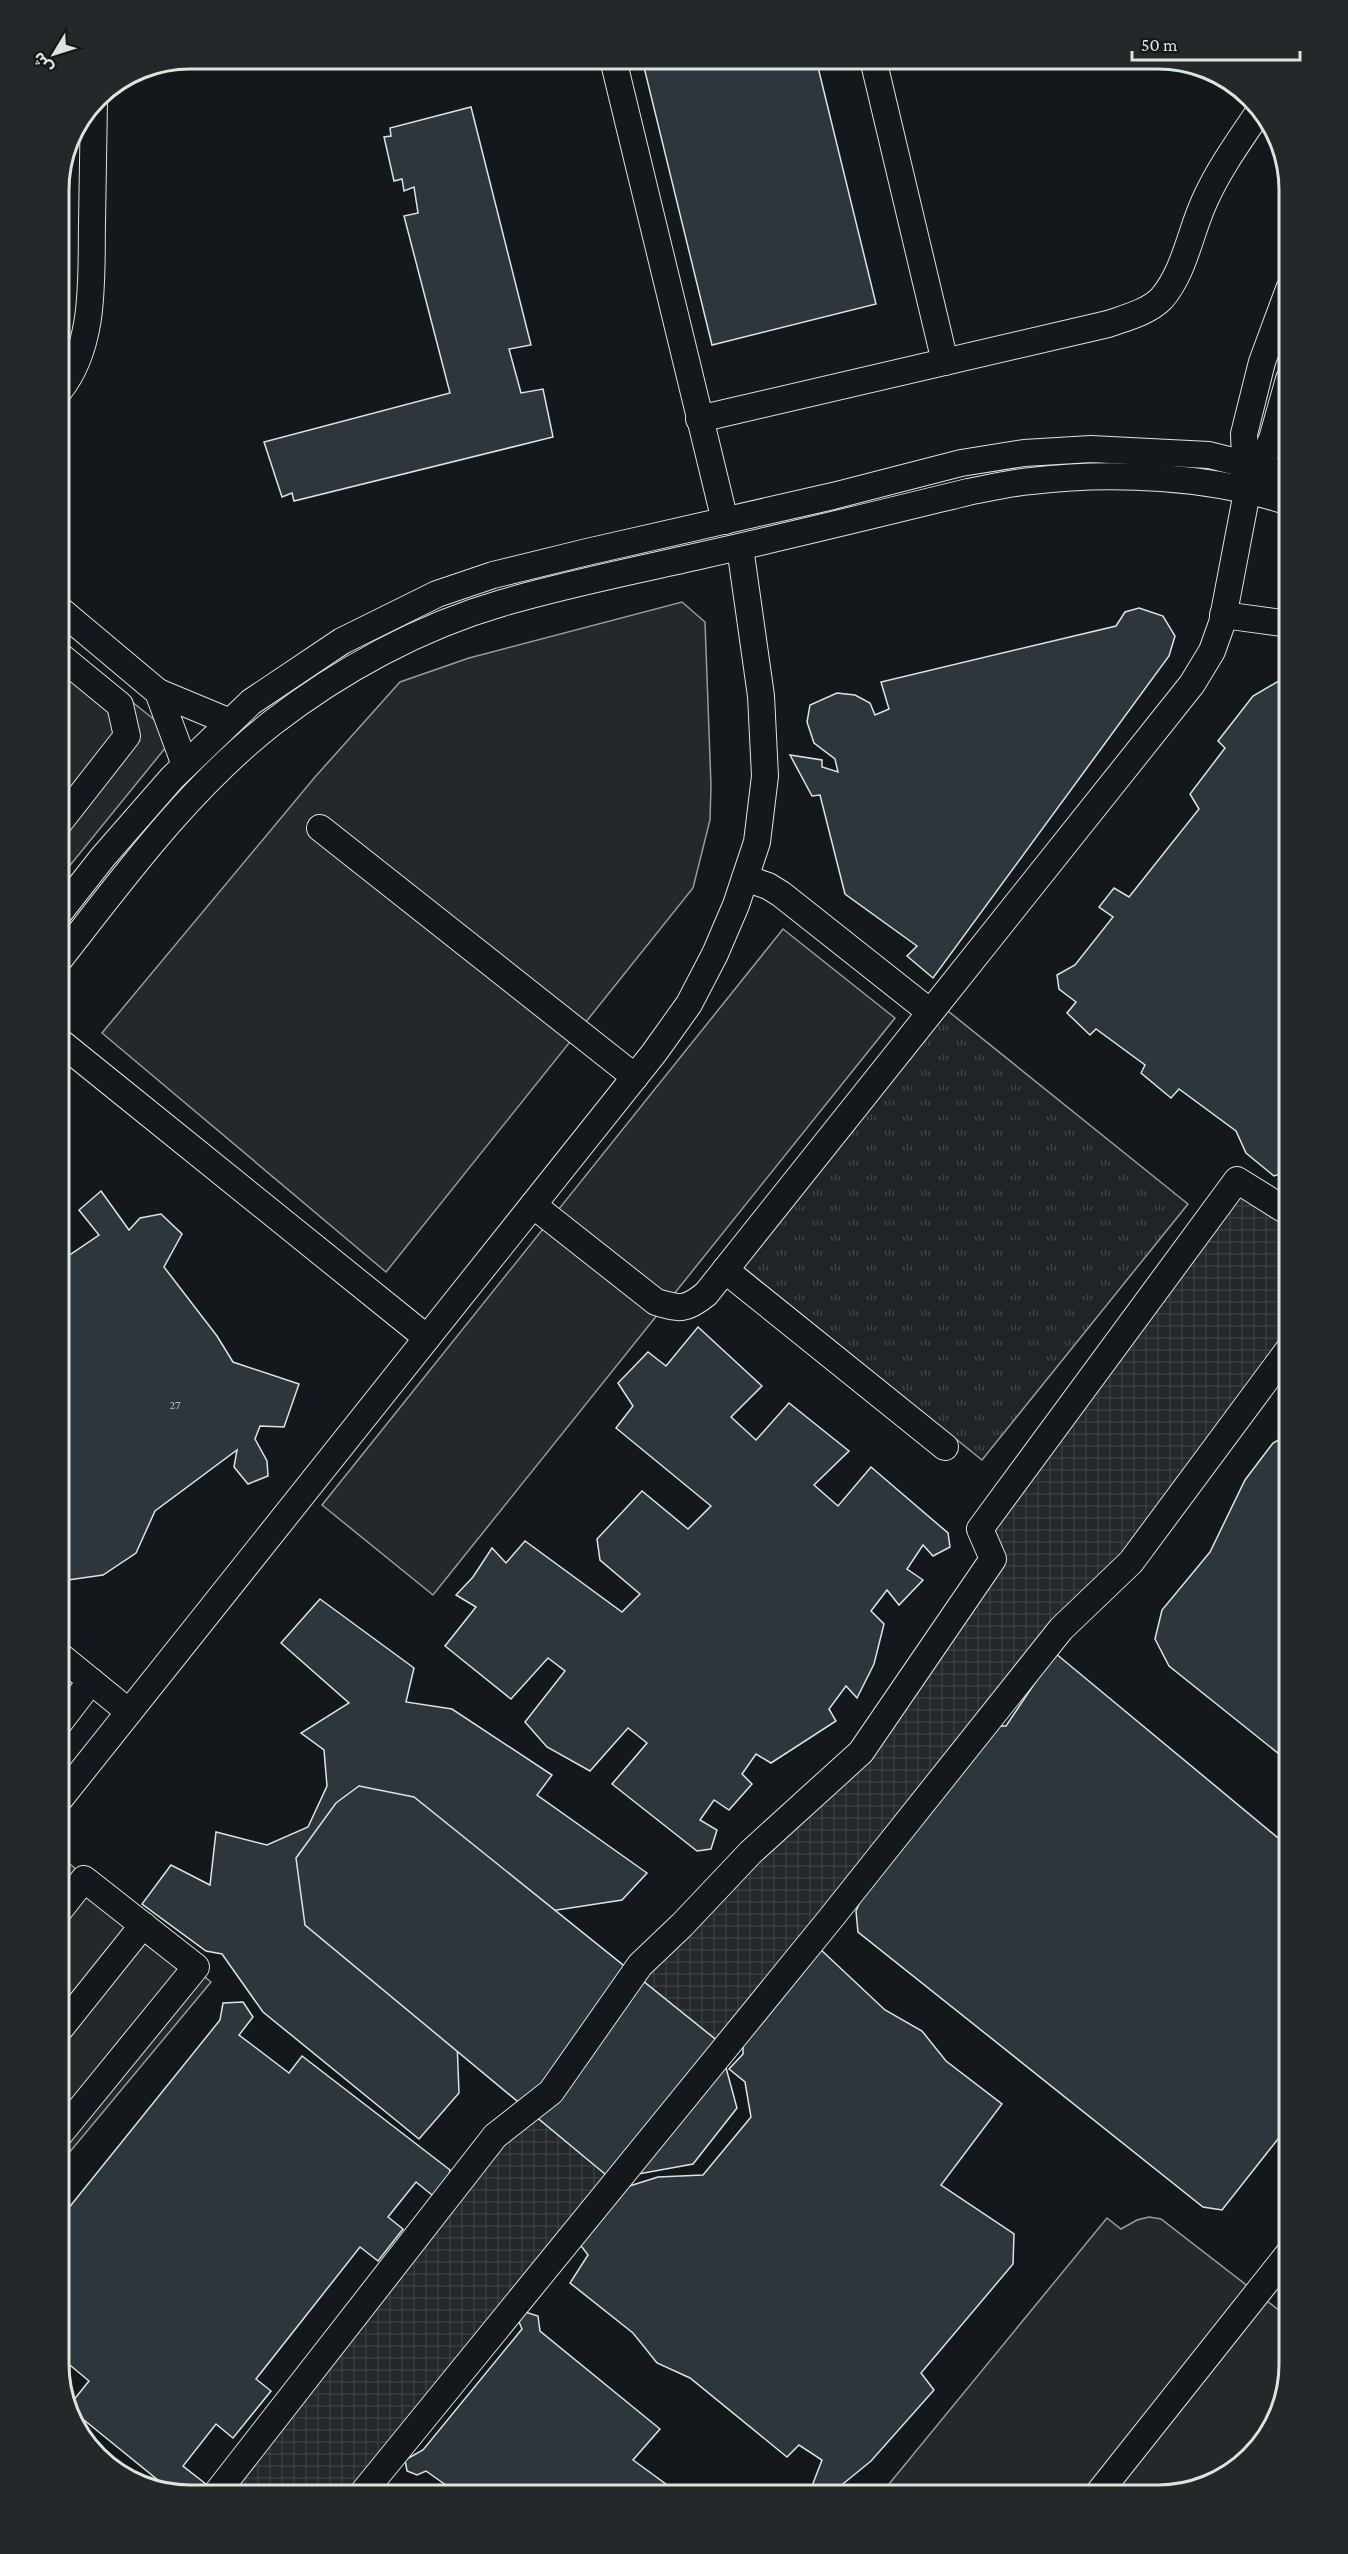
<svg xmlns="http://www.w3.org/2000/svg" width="1348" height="2554" font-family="'Crimson Pro','Noto Sans Arabic',serif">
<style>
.grass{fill:url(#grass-tufts);stroke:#939e99;stroke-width:1.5}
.parking{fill:#24282b;stroke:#939e99;stroke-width:1.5}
.plaza{fill:url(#plaza-grid);stroke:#939e99;stroke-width:1.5}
.building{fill:#2c363c;stroke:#d8e6dc;stroke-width:1.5}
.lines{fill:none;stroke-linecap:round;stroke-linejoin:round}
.minor-casing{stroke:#d8e6dc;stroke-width:28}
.minor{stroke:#14181c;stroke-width:26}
.labels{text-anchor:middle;stroke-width:4.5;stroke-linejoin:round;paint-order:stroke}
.number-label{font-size:12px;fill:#adbab4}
.rim{fill:none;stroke:#d8e6dc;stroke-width:3}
</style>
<defs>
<pattern id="grass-tufts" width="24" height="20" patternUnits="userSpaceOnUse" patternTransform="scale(1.5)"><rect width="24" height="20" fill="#202428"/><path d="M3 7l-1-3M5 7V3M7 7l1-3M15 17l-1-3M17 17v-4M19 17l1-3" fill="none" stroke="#404447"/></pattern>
<pattern id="plaza-grid" width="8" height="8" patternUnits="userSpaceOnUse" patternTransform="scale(1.5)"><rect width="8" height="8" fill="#24282b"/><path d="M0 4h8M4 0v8" fill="none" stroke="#393d3f"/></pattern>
</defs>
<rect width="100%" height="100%" fill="#14181c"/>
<polygon class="grass" points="948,1011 1188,1204 982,1460 743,1267"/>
<g class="parking">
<polygon points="682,602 705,622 711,786 710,820 693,888 386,1272 102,1033 315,777 400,682 469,658"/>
<polygon points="59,644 175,736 59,879"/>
<polygon points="783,929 895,1018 433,1595 322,1505"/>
<polygon points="59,1855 211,1982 59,2165"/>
<polygon points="1149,2217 1161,2219 1289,2318 1289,2364 1267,2437 1209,2485 1158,2495 880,2495 1107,2218 1121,2229 1137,2220"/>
</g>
<polygon class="plaza" points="1237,1180 1289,1204 1289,1349 361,2495 215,2495 640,1965 861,1752 993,1559 980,1529"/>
<g class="building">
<polygon points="642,59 816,59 876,304 712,345"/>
<polygon points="471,107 531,345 509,349 521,393 543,389 553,437 294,501 292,493 282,497 264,442 450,393 404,216 418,213 414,187 404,191 402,179 394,181 384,137 391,136 390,128"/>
<polygon points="1139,608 1163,616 1175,636 1169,656 933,978 907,956 917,946 845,894 820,795 812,796 790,755 822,760 822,767 838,772 835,759 814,743 807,722 810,705 837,693 855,695 870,703 875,715 889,709 881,682 1116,626 1125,612"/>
<polygon points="1289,675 1289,1137 1282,1148 1289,1157 1289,1166 1288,1171 1274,1176 1246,1153 1236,1131 1179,1089 1171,1098 1141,1073 1145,1065 1096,1029 1090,1035 1067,1013 1076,1002 1059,989 1057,975 1075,965 1113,917 1099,907 1114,888 1129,897 1199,809 1190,794 1225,748 1218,741 1253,696"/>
<polygon points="101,1191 129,1230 140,1218 161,1214 182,1234 164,1267 217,1336 233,1362 299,1384 284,1427 260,1426 255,1439 267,1461 268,1476 248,1484 234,1467 237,1450 155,1511 136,1553 103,1575 68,1580 59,1575 59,1258 62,1260 99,1235 79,1210"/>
<polygon points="698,1327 762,1386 731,1417 756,1440 789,1403 849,1451 814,1485 838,1506 871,1467 948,1533 950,1547 933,1556 923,1545 907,1569 923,1580 899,1605 887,1590 871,1611 884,1624 874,1664 857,1698 846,1686 829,1709 836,1721 771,1763 756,1754 742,1774 752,1784 729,1810 714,1800 700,1820 717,1830 711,1849 697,1851 612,1784 647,1743 628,1728 590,1771 547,1747 525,1722 565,1671 548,1658 511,1699 445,1646 476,1607 456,1595 473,1577 492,1548 506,1563 525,1541 622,1612 640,1594 600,1560 597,1539 642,1491 688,1529 711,1506 616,1428 633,1406 618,1383 648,1352 666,1366"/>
<polygon points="1289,1434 1289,1762 1169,1666 1155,1639 1162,1610 1210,1552 1245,1480 1273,1443"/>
<polygon points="320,1599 414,1668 406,1702 452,1709 552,1775 537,1795 647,1873 622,1900 544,1912 436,1838 356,1932 456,2015 459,2093 419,2139 263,2012 222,1954 206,1951 142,1904 171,1865 210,1885 216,1832 267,1845 308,1827 327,1786 324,1750 301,1733 349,1703 281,1643"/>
<polygon points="1055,1653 1289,1847 1289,2125 1222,2210 1203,2207 858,1932 856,1911 860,1902 993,1726 1006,1726"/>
<polygon points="359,1786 414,1797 719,2042 737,2108 693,2164 611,2179 305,1925 296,1858 336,1803"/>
<polygon points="819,1948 885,2010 922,2031 946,2061 1002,2104 941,2185 1014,2234 1013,2264 921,2373 934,2390 871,2461 833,2492 812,2486 822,2460 799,2445 787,2457 690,2378 657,2363 633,2333 570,2283 588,2255 576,2239 620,2189 658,2177 703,2175 751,2117 745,2082 729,2069 743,2054 743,2043"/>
<polygon points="243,2002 253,2017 239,2035 289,2073 302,2056 450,2170 446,2189 432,2195 416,2182 388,2217 403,2229 378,2261 360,2247 256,2379 271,2391 233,2438 216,2424 183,2466 211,2488 205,2495 182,2495 174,2493 68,2407 89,2381 59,2356 59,2220 220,2020 223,2003"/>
<polygon points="525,2312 538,2316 540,2331 660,2429 633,2460 674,2490 670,2495 453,2495 450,2488 426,2471 417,2475 407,2471 405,2460 423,2450 522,2329 517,2317"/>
</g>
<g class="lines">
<g class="minor-casing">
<g id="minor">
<polyline points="613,59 725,521"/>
<polyline points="873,59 945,362"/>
<path d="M59 391C96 345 91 279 92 222 93 182 93 142 94 101"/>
<path d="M699 419 1108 324C1125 318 1149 312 1162 298 1185 271 1190 232 1205 200 1219 169 1239 141 1258 113"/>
<polyline points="1246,479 1244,434 1262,362 1289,289"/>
<polyline points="59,609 158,692"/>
<polyline points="1223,615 1289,624"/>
<polyline points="185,765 158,692 230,722"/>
<polyline points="59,823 127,736 120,705 59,655"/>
<polyline points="320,828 635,1077"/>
<polyline points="745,878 768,886 781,894 930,1012"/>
<polyline points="59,913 103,857 172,778 251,702 342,641 437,594 493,575 587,552 833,496 961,463 1024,453 1091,449 1209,455 1289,475"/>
<path d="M59 960C124 877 188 789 272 723 339 671 419 627 502 603 566 584 633 571 699 556 789 536 878 514 968 492 989 488 1010 483 1031 481 1113 471 1211 476 1289 502"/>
<polyline points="59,1041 427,1338"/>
<path d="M533 1205 656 1302C680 1309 685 1311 706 1294L1192 684 1212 651 1222 623 1247 492 1272 439 1289 379"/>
<polyline points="725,1270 945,1447"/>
<polyline points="59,1655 129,1712"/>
<polyline points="59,1723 91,1681"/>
<polyline points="59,1800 654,1053 689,1004 715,954 736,905 757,842 765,776 761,696 740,547"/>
<polyline points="59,2030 143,1925"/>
<polyline points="59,2135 196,1967 84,1879 59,1911"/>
<polyline points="215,2495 495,2136 551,2092 640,1965 682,1925 751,1852 861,1752 993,1559 980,1529 1237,1180 1285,1210 1289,1204"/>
<polyline points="361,2495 831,1918 1061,1629 1131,1562 1289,1349"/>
<polyline points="1097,2495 1289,2253"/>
</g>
</g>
<use href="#minor" class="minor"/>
</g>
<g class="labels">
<g class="number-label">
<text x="175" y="1409">27</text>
</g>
</g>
<path d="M0 0H1348V2554H0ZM190 69H1158A121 121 0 0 1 1279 190V2364A121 121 0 0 1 1158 2485H190A121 121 0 0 1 69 2364V190A121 121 0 0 1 190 69Z" fill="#24282b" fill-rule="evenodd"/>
<path class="rim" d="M190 69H1158A121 121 0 0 1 1279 190V2364A121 121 0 0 1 1158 2485H190A121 121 0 0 1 69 2364V190A121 121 0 0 1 190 69Z"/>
<g transform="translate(54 54) rotate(232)" stroke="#14181c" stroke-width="4.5" paint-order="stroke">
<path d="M0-4.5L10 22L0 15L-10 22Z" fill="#d8e6dc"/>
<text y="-9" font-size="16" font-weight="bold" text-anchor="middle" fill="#d8e6dc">ش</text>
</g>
<path d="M1132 51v9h168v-9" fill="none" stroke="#d8e6dc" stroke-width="3"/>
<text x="1141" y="51" font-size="18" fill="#d8e6dc" stroke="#14181c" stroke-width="4.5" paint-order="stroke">50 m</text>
</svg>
